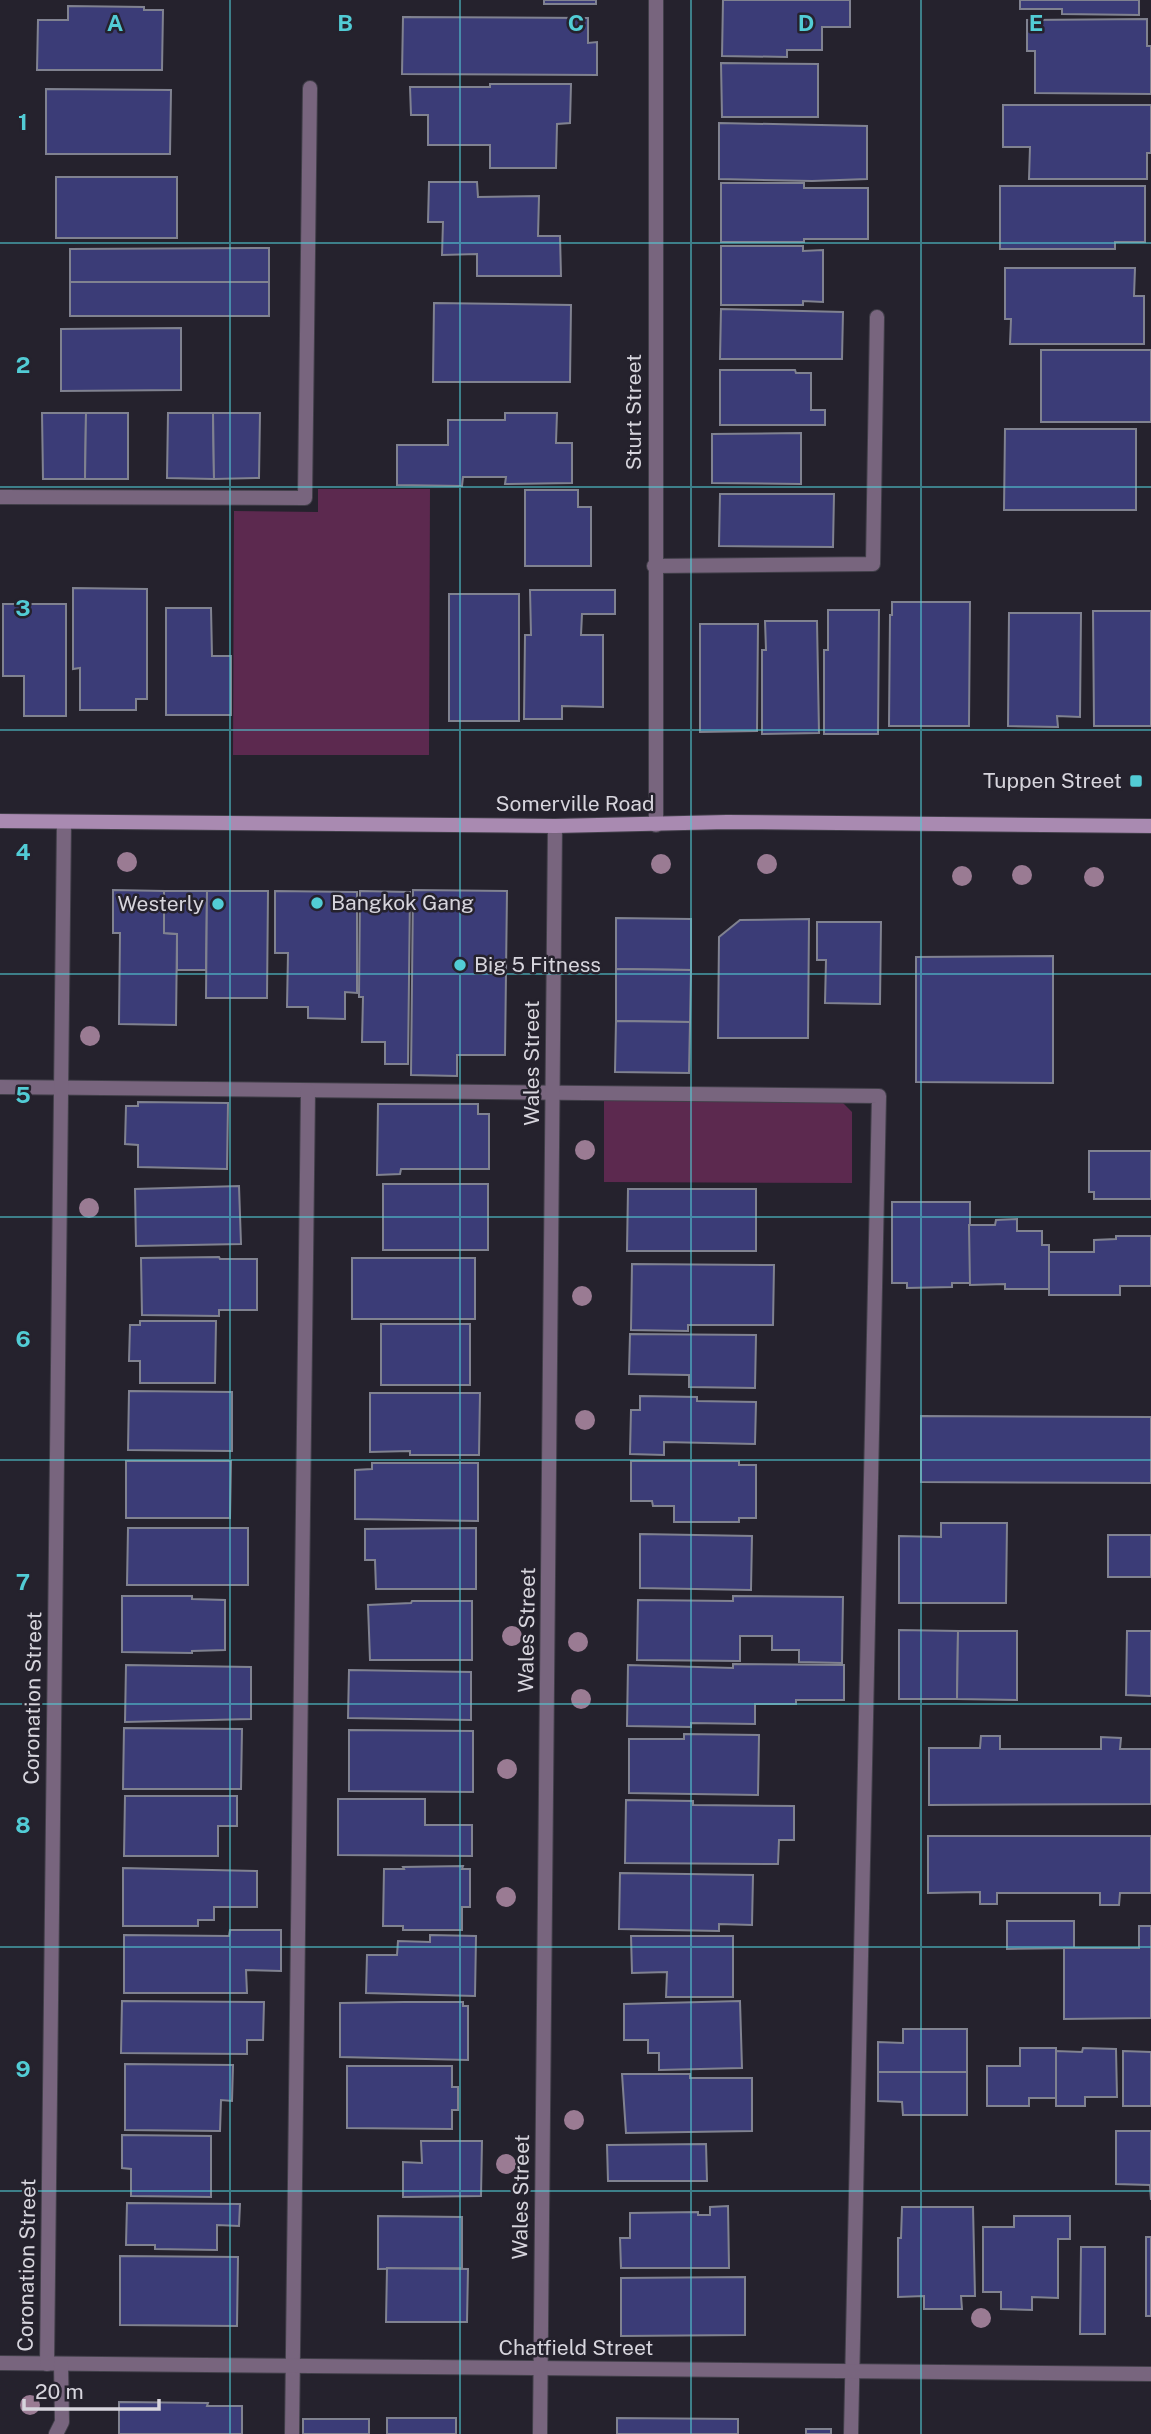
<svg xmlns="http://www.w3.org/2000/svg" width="1151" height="2434" font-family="'Public Sans',sans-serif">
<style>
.green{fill:#5c294f}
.building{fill:#3b3c77;stroke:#808290;stroke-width:2}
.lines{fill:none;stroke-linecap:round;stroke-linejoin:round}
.lane-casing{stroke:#413f49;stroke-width:16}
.street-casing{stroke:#413f49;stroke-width:16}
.secondary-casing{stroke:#413f49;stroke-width:16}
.lane{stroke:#78657e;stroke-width:14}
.street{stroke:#78657e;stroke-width:14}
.secondary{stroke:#a98ab1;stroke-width:14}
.tree{fill:#9a7b93}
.grid{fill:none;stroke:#52ccd5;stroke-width:2;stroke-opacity:0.55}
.poi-dot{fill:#52ccd5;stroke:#25222d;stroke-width:2.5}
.labels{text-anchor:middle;stroke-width:5;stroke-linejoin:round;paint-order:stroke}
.street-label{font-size:21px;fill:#d7d5dd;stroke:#25222d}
.poi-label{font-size:21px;fill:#d7d5dd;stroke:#25222d;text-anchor:end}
.grid-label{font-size:23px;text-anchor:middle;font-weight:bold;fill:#52ccd5;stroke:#25222d;stroke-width:5;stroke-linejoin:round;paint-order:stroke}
</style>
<rect width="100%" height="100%" fill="#25222d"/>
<g class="green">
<polygon points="318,489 430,489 429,755 233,755 234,511 318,512"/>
<polygon points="604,1099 839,1099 852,1112 852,1183 604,1182"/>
</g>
<g class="building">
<rect x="544" y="0" width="52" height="4"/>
<polygon points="723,0 850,0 850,27 822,27 822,50 787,50 787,57 722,56"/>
<polygon points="1020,0 1139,0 1139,15 1062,14 1062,9 1020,9"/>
<polygon points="68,6 144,7 144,10 163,10 162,70 37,70 38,20 68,20"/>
<polygon points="403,17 588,18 588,43 597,42 597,75 402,74"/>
<polygon points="1147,19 1147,46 1151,46 1151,94 1035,93 1035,51 1027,51 1027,20"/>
<polygon points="721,63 818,64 818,117 722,117"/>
<polygon points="490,84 571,84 570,123 557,124 556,168 490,168 490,145 428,145 428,115 411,115 410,87 490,87"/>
<polygon points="46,89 171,90 170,154 46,154"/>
<polygon points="1003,105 1151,105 1151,153 1147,153 1147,179 1029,179 1030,147 1003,147"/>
<polygon points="719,123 867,126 867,179 812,181 719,179"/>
<rect x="56" y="177" width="121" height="61"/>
<polygon points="429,182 477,182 478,197 539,196 538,236 560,236 561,276 477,276 477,254 442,255 443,222 428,222"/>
<polygon points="721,183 804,183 804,188 868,188 868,239 804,239 804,242 721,242"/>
<polygon points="1000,186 1145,186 1145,242 1115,242 1115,249 1000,249"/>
<polygon points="721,246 803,246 803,251 823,250 823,302 803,301 803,305 721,305"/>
<polygon points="269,248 269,282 70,282 70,249"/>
<polygon points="1005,268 1135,268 1134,296 1144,296 1144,344 1010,344 1011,319 1005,319"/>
<rect x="70" y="282" width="199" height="34"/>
<polygon points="434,303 571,305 570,382 433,382"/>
<polygon points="721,309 843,312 842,359 720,359"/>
<polygon points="181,328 181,390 61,391 61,329"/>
<rect x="1041" y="350" width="110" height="72"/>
<polygon points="720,370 795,370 796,373 811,373 811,410 825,410 825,425 720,425"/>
<polygon points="42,413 86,413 85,479 43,479"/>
<polygon points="86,413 128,413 128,479 85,479"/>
<polygon points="168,413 213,413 214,479 167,478"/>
<polygon points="213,413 260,413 259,478 214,479"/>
<polygon points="505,413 557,413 556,443 572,443 572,483 505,484 506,477 463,477 462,486 397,485 397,445 448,445 448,420 505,420"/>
<polygon points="1005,429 1136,429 1136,510 1004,510"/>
<polygon points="801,433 801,484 712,483 712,434"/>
<polygon points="525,490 578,490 578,507 591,507 591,566 525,566"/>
<polygon points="720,494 834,494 833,547 719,546"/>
<polygon points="73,588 147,589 147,699 136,699 136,710 80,710 80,668 73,669"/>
<polygon points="530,590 615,590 615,614 582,614 581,635 603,635 603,707 562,706 562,719 524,719 525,635 531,635"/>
<rect x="449" y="594" width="70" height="127"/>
<polygon points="892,602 970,602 969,726 889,726 890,615 892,615"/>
<polygon points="3,604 66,604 66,716 24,716 24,676 3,676"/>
<polygon points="166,608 211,608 212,656 231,656 231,715 166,715"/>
<polygon points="828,610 879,610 878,734 824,734 824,650 828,650"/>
<polygon points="1093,611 1151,611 1151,726 1094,726"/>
<polygon points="1009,613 1081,613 1080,717 1057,716 1058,727 1008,726"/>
<polygon points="765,621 817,621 819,733 762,734 762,650 766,650"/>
<polygon points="700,624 758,624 757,731 700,732"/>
<polygon points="113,890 164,891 164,933 177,934 176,1025 119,1024 120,933 113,933"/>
<polygon points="413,890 507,891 505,1055 457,1055 457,1076 411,1075"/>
<polygon points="164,891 207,891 206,970 177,970 177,934 164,933"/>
<polygon points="207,891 268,891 267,998 206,998"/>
<polygon points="275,891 357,892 357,993 345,992 345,1019 308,1018 308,1007 287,1007 288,953 275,953"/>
<polygon points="360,891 410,892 408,1064 385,1064 385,1042 362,1042 363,997 359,997"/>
<polygon points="616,918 691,919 691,970 616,969"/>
<polygon points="809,919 808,1038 718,1038 719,937 740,920"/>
<polygon points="817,922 881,922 880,1004 825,1003 826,960 817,960"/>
<polygon points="1053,956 1053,1083 916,1082 916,957"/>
<polygon points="616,969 691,970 690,1022 616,1021"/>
<polygon points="616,1021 690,1022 689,1073 615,1072"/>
<polygon points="138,1102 228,1103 227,1169 138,1167 138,1145 125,1144 126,1106 138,1106"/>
<polygon points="378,1104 478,1104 478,1114 489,1114 489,1169 401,1169 400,1174 377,1175"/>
<polygon points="1089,1151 1151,1151 1151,1199 1094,1199 1094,1192 1089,1192"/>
<rect x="383" y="1184" width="105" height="66"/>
<polygon points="239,1186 241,1244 136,1246 135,1189"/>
<polygon points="628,1189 756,1189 756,1251 627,1251"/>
<polygon points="892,1202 970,1202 970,1283 952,1283 952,1287 907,1288 907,1283 892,1283"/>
<polygon points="1017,1219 1017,1231 1042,1231 1042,1245 1049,1245 1049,1289 1005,1289 1005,1284 970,1285 969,1225 995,1225 996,1220"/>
<polygon points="1116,1236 1151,1236 1151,1286 1120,1286 1120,1295 1049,1295 1049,1252 1094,1252 1094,1240 1116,1239"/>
<polygon points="219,1257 220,1259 257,1259 257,1310 219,1310 219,1316 142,1315 141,1258"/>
<rect x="352" y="1258" width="123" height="61"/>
<polygon points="632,1264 774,1265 773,1325 688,1325 688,1331 631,1330"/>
<polygon points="140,1321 216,1321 215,1383 140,1383 140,1361 129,1361 130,1325 140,1325"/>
<rect x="381" y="1324" width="89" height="61"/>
<polygon points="630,1334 756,1335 755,1388 689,1387 689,1375 629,1374"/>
<polygon points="129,1391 232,1392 232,1451 128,1450"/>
<polygon points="370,1393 480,1393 479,1455 410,1455 410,1451 370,1452"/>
<polygon points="640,1396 697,1397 697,1401 756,1402 755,1444 664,1442 664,1455 630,1454 631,1410 640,1410"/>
<polygon points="921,1416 1151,1417 1151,1483 921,1482"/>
<polygon points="126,1461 231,1461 230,1518 126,1518"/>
<polygon points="631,1461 739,1461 739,1465 756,1465 756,1518 739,1518 739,1522 674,1522 674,1506 653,1506 652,1501 631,1501"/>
<polygon points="372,1463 478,1463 478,1521 355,1519 355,1470 372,1469"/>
<polygon points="941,1523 1007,1523 1006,1603 899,1603 899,1536 941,1537"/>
<polygon points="128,1528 248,1528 248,1585 127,1585"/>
<polygon points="476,1528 476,1589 376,1589 375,1560 365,1560 365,1529"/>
<polygon points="640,1534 752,1536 751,1590 640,1588"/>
<rect x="1108" y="1535" width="43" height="42"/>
<polygon points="122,1596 192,1596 192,1599 225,1600 225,1650 192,1651 192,1653 122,1652"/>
<polygon points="733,1596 843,1597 842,1663 799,1662 799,1650 772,1650 772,1636 740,1636 740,1661 637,1660 638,1600 733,1601"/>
<polygon points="412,1601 472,1601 472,1660 370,1660 368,1605 411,1603"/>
<polygon points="899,1630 958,1631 957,1699 899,1699"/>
<polygon points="958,1631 1017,1631 1017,1700 957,1699"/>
<polygon points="1127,1631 1151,1631 1151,1696 1126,1695"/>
<polygon points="733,1664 844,1665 844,1700 796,1700 796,1704 755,1704 755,1724 691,1723 691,1727 627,1726 628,1665 733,1668"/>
<polygon points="126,1665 251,1667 251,1719 125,1722"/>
<polygon points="349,1670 471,1672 471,1720 348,1718"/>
<polygon points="124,1728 242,1729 241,1789 123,1789"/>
<polygon points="349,1730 473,1731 473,1792 349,1791"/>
<polygon points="684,1734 759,1735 758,1795 629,1793 629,1739 684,1739"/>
<polygon points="981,1736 1000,1736 1000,1749 1101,1749 1101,1737 1121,1738 1120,1749 1151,1749 1151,1804 929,1805 929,1748 980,1748"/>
<polygon points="125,1796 237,1796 237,1826 218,1826 218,1856 124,1856"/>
<polygon points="338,1799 425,1799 425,1825 472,1825 472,1856 338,1855"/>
<polygon points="626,1800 693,1801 693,1805 794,1806 794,1840 779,1840 778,1864 625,1863"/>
<polygon points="928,1836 1151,1836 1151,1893 1120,1893 1119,1905 1100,1905 1100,1893 997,1893 997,1904 980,1904 980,1892 928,1893"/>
<polygon points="463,1866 462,1869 470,1869 470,1907 462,1907 462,1930 403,1930 403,1926 383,1926 384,1869 404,1869 403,1867"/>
<polygon points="123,1868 257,1871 257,1907 214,1907 214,1920 198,1920 198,1926 123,1926"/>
<polygon points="620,1873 753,1875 752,1925 719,1924 719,1931 619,1929"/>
<polygon points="1007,1921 1074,1921 1074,1948 1007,1949"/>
<polygon points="1139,1926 1151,1926 1151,2018 1064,2019 1064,1948 1139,1948"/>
<polygon points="230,1930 281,1930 281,1971 246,1970 247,1993 124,1993 124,1935 229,1936"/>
<polygon points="430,1935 476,1936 475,1996 366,1993 367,1955 397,1955 398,1941 430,1942"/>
<polygon points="631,1936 733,1936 733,1997 666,1997 667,1972 632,1973"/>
<polygon points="122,2001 264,2002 263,2040 247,2040 247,2054 121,2053"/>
<polygon points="740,2001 742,2068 659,2070 659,2053 648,2053 648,2040 624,2040 624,2004"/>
<polygon points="404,2002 463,2002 463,2006 468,2006 468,2060 340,2057 340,2003"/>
<polygon points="903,2029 967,2029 967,2072 878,2072 878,2042 903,2043"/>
<polygon points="1020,2048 1056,2048 1056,2098 1029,2098 1029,2106 987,2106 987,2066 1020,2066"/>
<polygon points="1083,2048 1116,2049 1117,2097 1085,2097 1085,2106 1056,2106 1056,2051 1082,2052"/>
<polygon points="1123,2051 1151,2052 1151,2106 1123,2106"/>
<polygon points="125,2064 233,2065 232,2101 221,2100 220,2131 125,2130"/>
<polygon points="347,2066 452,2066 452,2087 458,2087 458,2110 452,2110 452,2129 347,2128"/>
<polygon points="878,2072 967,2072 967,2115 903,2115 902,2102 878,2101"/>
<polygon points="622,2074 690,2074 690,2078 752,2078 752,2131 626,2133"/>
<polygon points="1116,2131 1151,2131 1151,2200 1150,2185 1116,2184"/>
<polygon points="122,2135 211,2136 211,2197 131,2196 131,2169 122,2168"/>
<polygon points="421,2141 482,2141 481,2196 403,2197 403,2162 422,2163"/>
<polygon points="706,2144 707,2181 608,2181 607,2145"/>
<polygon points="127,2203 240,2204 239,2226 217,2225 217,2250 155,2249 155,2245 126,2245"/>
<polygon points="728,2206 729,2268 621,2268 620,2238 630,2238 630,2213 698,2212 698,2215 710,2215 710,2207"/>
<polygon points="902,2207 973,2207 975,2296 961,2296 962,2309 924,2309 924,2296 898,2297 898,2238 901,2238"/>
<polygon points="378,2216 462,2217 462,2268 378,2269"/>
<polygon points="1014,2216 1070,2216 1070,2239 1058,2239 1058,2298 1032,2297 1032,2310 1001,2309 1001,2292 983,2292 983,2227 1014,2227"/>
<rect x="1146" y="2237" width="5" height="79"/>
<polygon points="1081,2247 1105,2247 1105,2334 1080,2334"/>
<polygon points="120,2256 238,2257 237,2326 120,2325"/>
<polygon points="387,2268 468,2269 467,2322 386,2322"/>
<polygon points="745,2277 745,2335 621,2336 621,2278"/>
<polygon points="119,2402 208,2403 207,2406 242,2406 242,2434 119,2434"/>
<rect x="387" y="2418" width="69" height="16"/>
<polygon points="617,2418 738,2419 738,2434 617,2434"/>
<rect x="303" y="2419" width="66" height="15"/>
<rect x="806" y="2429" width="25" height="5"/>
</g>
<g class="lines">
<g class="lane-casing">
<g id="lane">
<polyline points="0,497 305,498 310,88"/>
<polyline points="654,566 873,564 877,317"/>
<polyline points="0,1087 879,1096 851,2434"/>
<polyline points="292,2434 308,1091"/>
</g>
</g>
<g class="street-casing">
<g id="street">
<polyline points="656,825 656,0"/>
<polyline points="0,2363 1151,2374"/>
<polyline points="47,2364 64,822"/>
<polyline points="56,2434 62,2422 61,2364"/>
<polyline points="540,2434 555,826"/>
</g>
</g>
<g class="secondary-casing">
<polyline id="secondary" points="0,821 555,826 727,822 1151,826"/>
</g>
<use href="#lane" class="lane"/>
<use href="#street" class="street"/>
<use href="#secondary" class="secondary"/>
</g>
<g class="tree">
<circle cx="127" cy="862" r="10"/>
<circle cx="661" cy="864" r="10"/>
<circle cx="767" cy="864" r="10"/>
<circle cx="1022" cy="875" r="10"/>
<circle cx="962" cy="876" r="10"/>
<circle cx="1094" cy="877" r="10"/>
<circle cx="90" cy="1036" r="10"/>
<circle cx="585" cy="1150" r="10"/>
<circle cx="89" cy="1208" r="10"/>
<circle cx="582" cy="1296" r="10"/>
<circle cx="585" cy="1420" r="10"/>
<circle cx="512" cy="1636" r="10"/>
<circle cx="578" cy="1642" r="10"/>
<circle cx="581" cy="1699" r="10"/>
<circle cx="507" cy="1769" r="10"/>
<circle cx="506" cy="1897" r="10"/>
<circle cx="574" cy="2120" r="10"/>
<circle cx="506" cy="2164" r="10"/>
<circle cx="981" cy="2318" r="10"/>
<circle cx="30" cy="2405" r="10"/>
</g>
<path class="grid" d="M230 0V2434M460 0V2434M691 0V2434M921 0V2434M0 243H1151M0 487H1151M0 730H1151M0 974H1151M0 1217H1151M0 1460H1151M0 1704H1151M0 1947H1151M0 2191H1151"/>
<g class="poi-dot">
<rect x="1129" y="774" width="14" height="14" rx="3.5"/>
<circle cx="317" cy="903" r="7"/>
<circle cx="218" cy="904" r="7"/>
<circle cx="460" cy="965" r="7"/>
</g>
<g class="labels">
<g class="street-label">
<text transform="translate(634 412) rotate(-90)" y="7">Sturt Street</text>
<text x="575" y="811">Somerville Road</text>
<text transform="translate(532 1063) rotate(-90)" y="7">Wales Street</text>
<text transform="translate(527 1630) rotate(-89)" y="7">Wales Street</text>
<text transform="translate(33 1698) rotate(-89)" y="7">Coronation Street</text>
<text transform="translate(521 2197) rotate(-89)" y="7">Wales Street</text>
<text transform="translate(27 2265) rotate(-89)" y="7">Coronation Street</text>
<text x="576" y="2355">Chatfield Street</text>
</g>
<g class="poi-label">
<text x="1122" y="788">Tuppen Street</text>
<text x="331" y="910" text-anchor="start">Bangkok Gang</text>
<text x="204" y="911">Westerly</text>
<text x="474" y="972" text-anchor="start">Big 5 Fitness</text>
</g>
</g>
<g class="grid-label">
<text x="115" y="31">A</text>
<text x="345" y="31">B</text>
<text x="576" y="31">C</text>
<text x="806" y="31">D</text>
<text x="1036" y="31">E</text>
<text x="23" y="130">1</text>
<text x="23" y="373">2</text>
<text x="23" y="616">3</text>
<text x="23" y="860">4</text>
<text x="23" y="1103">5</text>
<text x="23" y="1347">6</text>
<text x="23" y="1590">7</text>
<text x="23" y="1833">8</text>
<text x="23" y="2077">9</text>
</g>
<path d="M24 2399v10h135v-10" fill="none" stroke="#d7d5dd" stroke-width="3.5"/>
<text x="35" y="2399" font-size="21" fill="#d7d5dd" stroke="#25222d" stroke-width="5" paint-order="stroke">20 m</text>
</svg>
